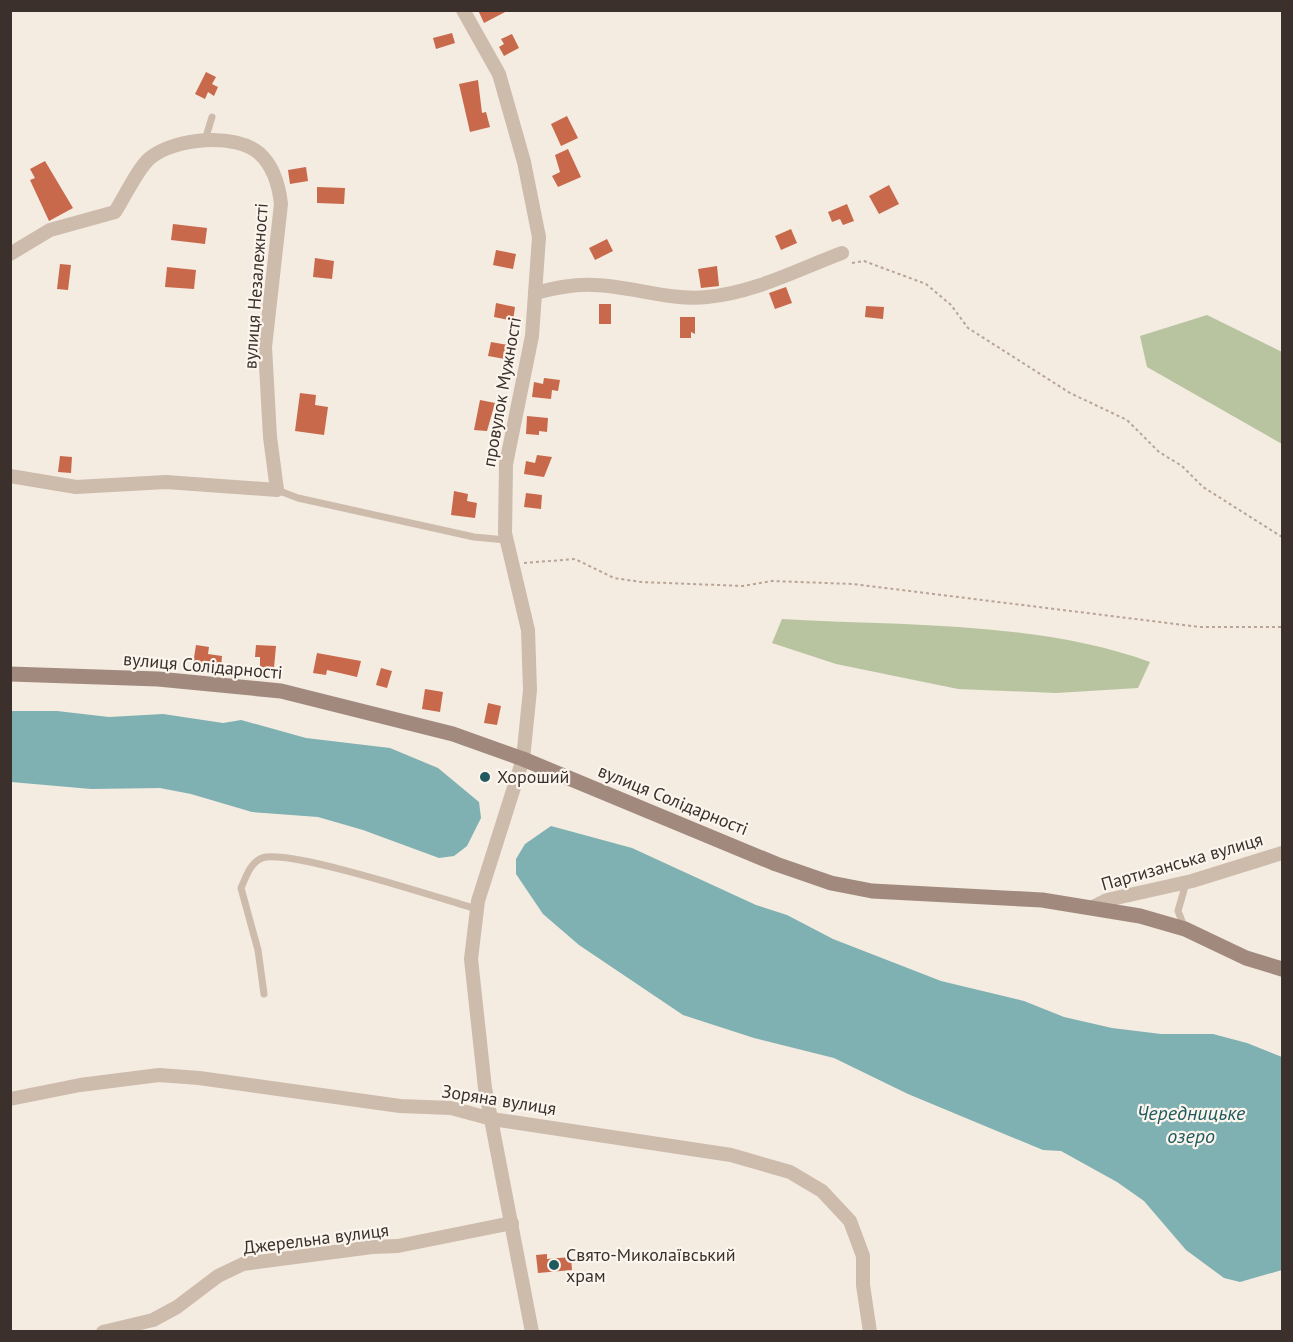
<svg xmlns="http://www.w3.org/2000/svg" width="1293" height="1342" font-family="'PT Sans',sans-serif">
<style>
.green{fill:#b8c4a0}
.water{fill:#7fb0b2}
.building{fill:#c8694b}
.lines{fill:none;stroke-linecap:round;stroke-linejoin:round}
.path{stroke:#b9a596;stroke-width:2;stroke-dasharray:3 3;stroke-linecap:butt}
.lane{stroke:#cdbbac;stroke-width:7}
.street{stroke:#cdbbac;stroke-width:14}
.secondary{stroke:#a18a7d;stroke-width:15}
.poi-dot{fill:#1f5a5e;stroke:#fbf5ee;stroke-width:2}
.labels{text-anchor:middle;stroke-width:4.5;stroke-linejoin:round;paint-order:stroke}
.street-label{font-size:18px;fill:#3b302b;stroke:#fbf5ee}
.poi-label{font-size:18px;fill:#3b302b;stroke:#fbf5ee;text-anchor:start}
.water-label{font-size:20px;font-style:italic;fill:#1f5a5e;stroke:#fbf5ee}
</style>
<rect width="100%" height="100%" fill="#f4ebe1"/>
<g class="green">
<polygon points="1207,315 1282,352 1282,444 1147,367 1140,336"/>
<path d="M782 619C901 626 1038 621 1150 662L1138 688 1056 693 958 689 836 664 772 643Z"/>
</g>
<g class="water">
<polygon points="11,711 57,711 109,717 163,714 223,723 241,720 306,738 390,748 438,768 479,802 481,818 467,846 454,856 439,858 363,830 318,817 252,812 191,794 160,788 91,789 11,782"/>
<polygon points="551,826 632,848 756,905 787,915 833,939 941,981 1024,1001 1064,1017 1112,1028 1161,1034 1213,1034 1247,1043 1282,1057 1282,1270 1240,1282 1224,1278 1186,1250 1144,1201 1117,1182 1061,1151 1043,1150 908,1094 834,1058 754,1038 683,1015 579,945 543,914 516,874 516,859 525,844"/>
</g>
<g class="building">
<polygon points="478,10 509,10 484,23"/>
<polygon points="452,33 455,43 436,49 433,38"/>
<polygon points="512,34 519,48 504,56 499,47 504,44 501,39"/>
<polygon points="206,72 216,77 212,84 218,87 214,96 208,92 205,99 195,94"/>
<polygon points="478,80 482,113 486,112 490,127 470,132 459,84"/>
<polygon points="567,116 578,138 561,146 551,124"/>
<polygon points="568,149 581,177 558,187 552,176 560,172 555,155"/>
<polygon points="45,161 73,208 49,221 30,180 35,178 30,169"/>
<polygon points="306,167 308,181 290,184 288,170"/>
<polygon points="889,185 899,204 879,214 869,196"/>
<polygon points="317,187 345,188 344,204 317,203"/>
<polygon points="847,204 854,221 843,225 840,219 832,222 828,212"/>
<polygon points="173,224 207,228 205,244 171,240"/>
<polygon points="791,229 797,243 781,250 775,236"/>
<polygon points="607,239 613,251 595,260 589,248"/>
<polygon points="496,250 516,254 513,269 493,265"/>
<polygon points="315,258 334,261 332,279 313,277"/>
<polygon points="60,264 71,265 68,290 57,289"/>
<polygon points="717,266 719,286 701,288 698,269"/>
<polygon points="167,267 196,270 194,289 165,287"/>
<polygon points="786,287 792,303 775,309 769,293"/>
<polygon points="496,303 515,307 513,321 494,317"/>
<rect x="599" y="304" width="12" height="20"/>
<polygon points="866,306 884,307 883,319 865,317"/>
<polygon points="680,317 695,317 695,334 691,332 691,338 680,338"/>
<polygon points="491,342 508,345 505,359 488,356"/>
<polygon points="544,378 560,380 558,391 552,390 551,399 532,397 534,382 543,384"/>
<polygon points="300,393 316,395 315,405 328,407 324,435 295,431"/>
<polygon points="480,400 495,403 487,431 474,430"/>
<polygon points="527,416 548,418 547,432 539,431 539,435 526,434"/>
<polygon points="537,455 552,457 544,477 524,474 526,461 535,463"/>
<polygon points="60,456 72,457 71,473 58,472"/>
<polygon points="454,491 468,494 467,501 477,503 475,518 451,515"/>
<polygon points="526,493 542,495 541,509 524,507"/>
<polygon points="196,645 209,647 208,654 222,656 221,668 193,664"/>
<polygon points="256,645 276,646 274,668 260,667 260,657 255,657"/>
<polygon points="317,653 361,661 357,677 327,670 326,675 313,673"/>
<polygon points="381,668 392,671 387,688 376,685"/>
<polygon points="425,689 443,692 440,712 422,709"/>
<polygon points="488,703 501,706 497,725 484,723"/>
<polygon points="547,1254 547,1259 571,1257 572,1270 538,1273 536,1255"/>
</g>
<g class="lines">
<g class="path">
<polyline points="852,263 864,261 926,284 951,305 968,328 1070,393 1127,420 1159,452 1182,466 1203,487 1282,537"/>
<polyline points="524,563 575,559 614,578 641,582 743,586 772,581 853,584 1200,627 1282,627"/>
</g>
<g class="lane">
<polyline points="205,140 212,117"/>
<polyline points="277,490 298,498 474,537 506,540"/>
<polyline points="1184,926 1178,911 1186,883"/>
<path d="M264 994 258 950 241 888C246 877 250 863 262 858 288 848 442 899 477 909"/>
</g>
<g class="street">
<polyline points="463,10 499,74 524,162 539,237 532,336 506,464 505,533 528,630 530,690 523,759 478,901 471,959 485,1088 532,1332"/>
<path d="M10 254 50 230 115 212C124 198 138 168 150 158 174 138 236 132 260 154 274 167 279 186 281 204L265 347 270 437 277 490 166 482 76 487 10 476"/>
<path d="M535 293C555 288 573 284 594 285 632 286 669 301 707 297 754 293 799 269 842 253"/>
<polyline points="1091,908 1107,900 1192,881 1282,853"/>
<polyline points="10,1099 80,1085 159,1075 199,1078 400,1106 451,1108 492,1119 731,1155 790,1172 822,1191 850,1221 863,1256 863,1285 870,1332"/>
<polyline points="103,1332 153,1320 177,1307 218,1276 243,1264 372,1247 398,1246 512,1223"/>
</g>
<polyline class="secondary" points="10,674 158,679 281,691 453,734 523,759 776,864 831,883 872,891 1042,900 1140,916 1185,929 1246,958 1282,969"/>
</g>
<g class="poi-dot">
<circle cx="485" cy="777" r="6"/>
<circle cx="554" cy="1265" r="6"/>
</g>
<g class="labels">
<g class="street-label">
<text transform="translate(256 286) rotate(-86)" y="6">вулиця Незалежності</text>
<text transform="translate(502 392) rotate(-80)" y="6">провулок Мужності</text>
<text transform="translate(203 666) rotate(5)" y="6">вулиця Солідарності</text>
<text transform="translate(673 800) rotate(22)" y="6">вулиця Солідарності</text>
<text transform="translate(1182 862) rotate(-16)" y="6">Партизанська вулиця</text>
<text transform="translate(499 1100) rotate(9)" y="6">Зоряна вулиця</text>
<text transform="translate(316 1239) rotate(-7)" y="6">Джерельна вулиця</text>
</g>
<g class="poi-label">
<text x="497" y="783">Хороший</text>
<text x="566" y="1261">Свято-Миколаївський<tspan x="566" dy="21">храм</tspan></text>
</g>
<g class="water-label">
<text x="1191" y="1120">Чередницьке<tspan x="1191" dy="23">озеро</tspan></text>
</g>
</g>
<rect width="1293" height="1342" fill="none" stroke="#3b302b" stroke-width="24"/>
</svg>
